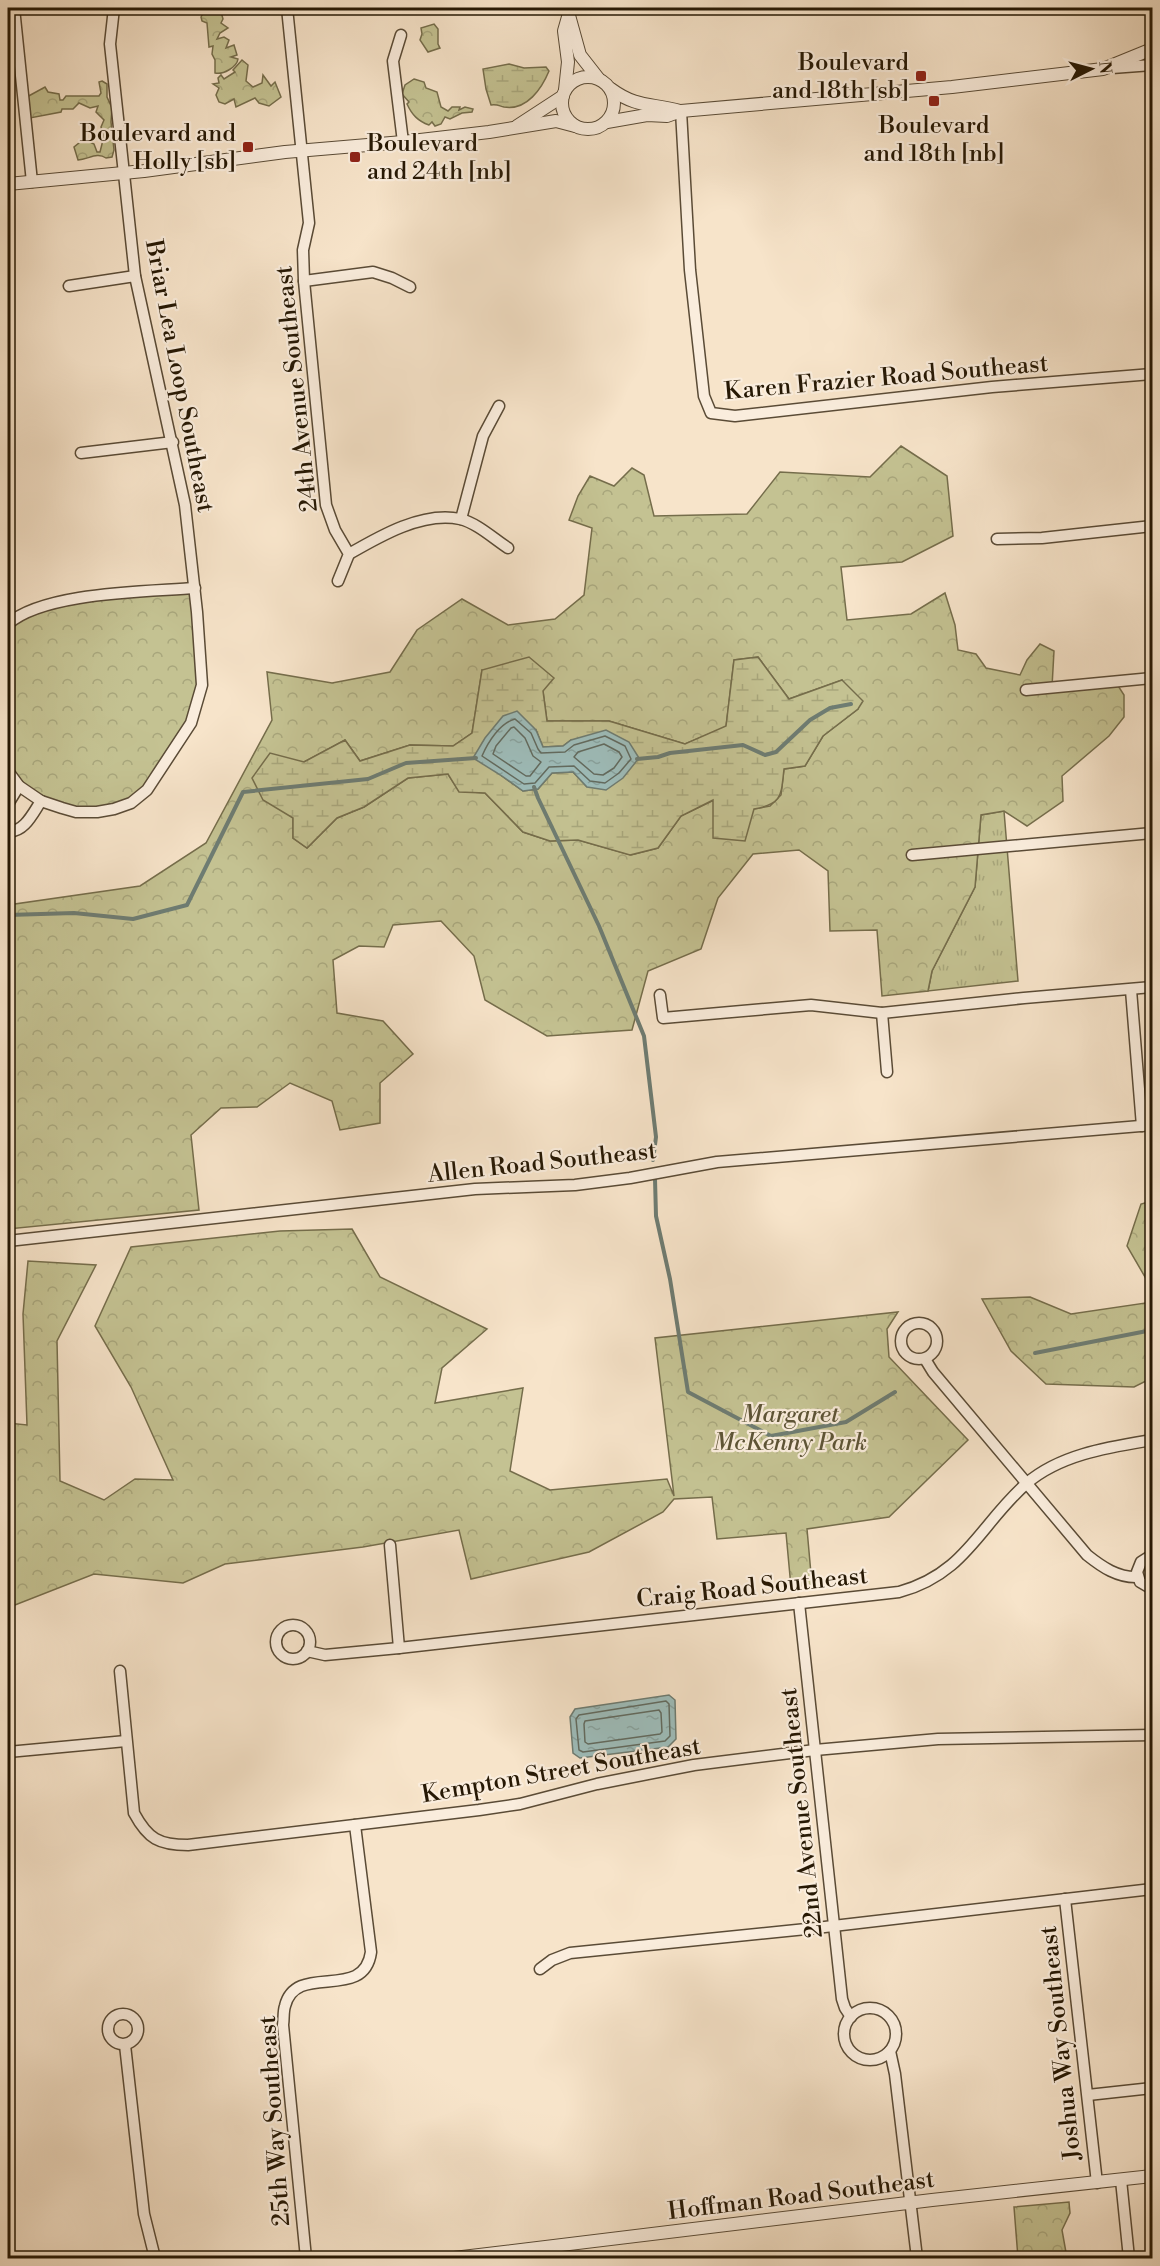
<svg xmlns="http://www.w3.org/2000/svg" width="1160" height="2266" font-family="'Libre Bodoni',serif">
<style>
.grass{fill:url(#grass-tufts);stroke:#756d4b;stroke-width:1.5}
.forest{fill:url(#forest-crowns);stroke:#756d4b;stroke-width:1.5;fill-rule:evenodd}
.wetland{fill:url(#wetland-marsh);stroke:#756d4b;stroke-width:1.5;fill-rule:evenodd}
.water{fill:url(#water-ripples);stroke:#6e7c72;stroke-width:1.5}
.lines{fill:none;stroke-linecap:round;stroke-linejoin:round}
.shore{stroke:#626b60;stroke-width:1.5}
.stream{stroke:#6e7c72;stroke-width:4}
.minor-casing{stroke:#5a4b36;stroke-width:13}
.tertiary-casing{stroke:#5a4b36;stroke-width:14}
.minor{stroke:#faeddd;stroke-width:10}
.tertiary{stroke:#faeddd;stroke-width:12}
.poi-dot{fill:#8f2418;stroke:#faeddd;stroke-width:2}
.labels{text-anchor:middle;stroke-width:4.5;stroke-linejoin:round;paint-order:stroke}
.poi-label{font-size:24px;fill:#261804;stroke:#faeddd;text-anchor:end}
.street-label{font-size:24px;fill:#261804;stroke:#faeddd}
.park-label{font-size:24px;font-style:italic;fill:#5d5436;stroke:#faeddd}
</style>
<defs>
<pattern id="grass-tufts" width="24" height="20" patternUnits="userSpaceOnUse" patternTransform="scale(1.5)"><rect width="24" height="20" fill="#c4c292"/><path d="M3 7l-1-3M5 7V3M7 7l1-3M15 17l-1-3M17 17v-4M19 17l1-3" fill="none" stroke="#a8a67c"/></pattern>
<pattern id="forest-crowns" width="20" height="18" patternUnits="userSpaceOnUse" patternTransform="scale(1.5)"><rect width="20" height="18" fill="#c4c292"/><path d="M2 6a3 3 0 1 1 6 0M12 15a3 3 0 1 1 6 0" fill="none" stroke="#a8a67c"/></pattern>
<pattern id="wetland-marsh" width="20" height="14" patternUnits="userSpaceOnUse" patternTransform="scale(1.5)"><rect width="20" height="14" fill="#c4c292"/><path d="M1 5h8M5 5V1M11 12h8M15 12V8" fill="none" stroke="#a8a67c"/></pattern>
<pattern id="water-ripples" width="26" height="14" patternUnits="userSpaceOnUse" patternTransform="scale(1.5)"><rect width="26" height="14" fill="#9ebebc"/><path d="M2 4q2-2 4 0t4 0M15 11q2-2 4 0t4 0" fill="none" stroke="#88a3a0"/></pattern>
</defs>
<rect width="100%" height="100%" fill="#f7e4ca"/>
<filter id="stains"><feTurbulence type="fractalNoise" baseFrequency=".00333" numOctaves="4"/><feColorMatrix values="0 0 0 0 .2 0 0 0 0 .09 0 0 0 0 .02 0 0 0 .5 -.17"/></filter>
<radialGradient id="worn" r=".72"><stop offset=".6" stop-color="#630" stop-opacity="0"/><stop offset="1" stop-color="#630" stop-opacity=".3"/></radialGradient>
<polygon class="grass" points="1004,811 1018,981 928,991 932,971 975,887 981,815"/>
<g class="forest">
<path d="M206 8H220L223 19 221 23 228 28 220 33 217 39 224 37 229 40 226 48 234 45 237 55 231 57 238 59C237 67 223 75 215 73V60L212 54 213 46 209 47 207 23 202 21 201 17Z"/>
<polygon points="434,24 438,29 438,44 440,48 428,52 420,40 422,34 421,28"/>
<polygon points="242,60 248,65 246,81 253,87 262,83 263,75 271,86 275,82 281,97 269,106 259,103 255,98 236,107 234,99 225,104 219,102 216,95 219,88 213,84 219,83 218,78 221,75 224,79 235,72 233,70"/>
<path d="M414 79 424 82 426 88 437 92 441 107 448 111 452 107H460L459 110 465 107 473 109 472 112 462 113 450 119 445 117 441 124 435 126 432 122 429 125C418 121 412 115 407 104L409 102 402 94 405 85Z"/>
<path d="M102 81 107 84V97L112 108 111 122 114 150 112 157 106 158C97 152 89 159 78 160L74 147 84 139 94 144 97 152H100L104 136 101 127 104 120 96 112 98 106 90 108 79 103 73 109H62L61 112 30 118 25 98 45 87 48 92 59 94 60 100H63L66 96H99L101 93 99 82Z"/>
<path d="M901 446 947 476 953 536 902 562 841 567 847 620 911 614 945 593 955 625 958 650 976 654 986 668 1020 675 1027 660 1040 644 1054 651 1052 687 1115 681 1124 695V717L1109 736 1062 776 1063 801 1027 826 1004 811 981 815 975 887 932 971 928 991 882 996 877 930 830 931 828 871 799 850 753 854 718 898 701 949 648 971 632 1030 547 1036 485 1000 474 956 441 921 393 925 384 947 359 946 333 960 337 1013 383 1021 413 1054 380 1083V1123L340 1130 332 1101 290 1083 257 1107 221 1108 191 1135 199 1210 8 1229V905L140 886 206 843 272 720 267 672 332 683 390 672 417 630 462 599 508 625 555 619 584 595 592 528 569 520 578 496 590 476 614 486 632 468 644 475 654 516 747 514 780 472 870 477ZM758 657 789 699 842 680 858 709 823 736 805 766 784 769 781 795 770 806 754 809 714 800 681 816 658 848 631 855 578 840 550 841 523 832 485 793 459 791 448 774 408 778 364 807 337 818 307 848 293 838V818L304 762 345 740 360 761 410 745 453 746 472 733 482 670 543 691 547 721H609L685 744 726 727 734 660Z"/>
<polygon points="195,588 199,701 138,799 97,812 41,801 8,771 8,624 47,606"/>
<polygon points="1152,1201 1152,1289 1127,1246 1141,1204"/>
<polygon points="352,1229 380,1277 487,1329 442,1368 435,1403 523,1388 510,1471 550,1490 667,1479 674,1496 655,1338 898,1312 887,1329 889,1357 968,1440 889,1517 807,1529 812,1585 791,1587 786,1533 717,1539 712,1497 674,1499 663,1512 589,1552 471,1579 459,1530 363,1547 225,1564 183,1583 94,1574 15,1605 8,1605 8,1423 27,1425 23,1314 28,1261 96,1265 57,1341 60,1481 104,1500 135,1479 173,1480 131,1387 95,1326 131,1247 280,1231"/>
<polygon points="1030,1297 1071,1314 1152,1302 1152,1378 1134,1387 1046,1384 1011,1351 982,1299"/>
<polygon points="1069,2202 1070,2213 1062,2230 1067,2258 1018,2258 1014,2207"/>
</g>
<g class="wetland">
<path d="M509 64 524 68 546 67 549 71C542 88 527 111 504 107 499 106 498 104 491 105L486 89 483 69Z"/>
<path d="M529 657 554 678 543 691 547 721H609L685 744 726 726 734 660 758 657 789 699 842 680 863 701 858 709 823 736 805 766 784 769C781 795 783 804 754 809L745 841 713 838V800L681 816 658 848 630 855 578 840 550 841 523 832 485 793 459 792 448 774 408 778 364 807 337 818 307 848 293 838V818L263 800 252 778 270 753 304 762 345 740 360 761 410 745 453 746 472 733 482 670ZM536 730 543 747 563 746 571 740 587 787 573 772 552 773 538 789 523 791 502 776Z"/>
</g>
<g class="water">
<polygon points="517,711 536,730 543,747 563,746 571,740 606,730 629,742 639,758 623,778 606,790 587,787 573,772 552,773 538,789 523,791 502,776 473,758 485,738 503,716"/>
<polygon points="669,1695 675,1700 676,1739 668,1747 580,1758 573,1753 570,1717 575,1709"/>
</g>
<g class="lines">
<g class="shore">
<path d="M515 719 531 733 538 749 541 753 565 752 574 745 605 736 625 746 631 759 619 773 605 783 590 781 574 766 549 767 535 783 524 784 482 756C488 742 500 723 515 719Z"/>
<polygon points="514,727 525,738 533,756 541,762 530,776 526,776 493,754 496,746 511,728"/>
<polygon points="604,744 619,752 622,757 614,768 603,775 594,774 574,757 578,752"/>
<polygon points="666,1701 669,1704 670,1736 665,1741 583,1752 579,1750 576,1719 579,1715"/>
<polygon points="659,1710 661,1713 662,1732 660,1734 588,1744 585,1742 584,1724 585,1721"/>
</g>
<g class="stream">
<polyline points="637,759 658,757 670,753 743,745 765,755 776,752 810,720 830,708 851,704"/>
<polyline points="534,787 538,798 599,926 644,1036 656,1137 653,1160"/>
<polyline points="8,915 74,913 133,919 187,905 243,792 368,779 406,763 476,758"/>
<polyline points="655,1179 656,1216 670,1279 688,1392 771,1436 846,1422 895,1392"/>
<polyline points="1035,1353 1152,1330"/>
</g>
<g class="minor-casing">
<g id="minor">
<polyline points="14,8 32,182"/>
<polyline points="287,8 309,223 303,250 304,281 326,505 335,530 349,554 338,581"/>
<polyline points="401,35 393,61 403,142"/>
<polyline points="1112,68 1152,65"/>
<polyline points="681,111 690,270 704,396 711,413 735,416 992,387 1152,374"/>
<polyline points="304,281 373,272 392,278 410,287"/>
<polyline points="69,286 135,276"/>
<polyline points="81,453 173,442"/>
<polyline points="461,519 483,436 499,406"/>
<polyline points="997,539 1042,538 1152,526"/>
<path d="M349 554C380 536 423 511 460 519 477 523 494 539 508 548"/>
<path d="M8 624C44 592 146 592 195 588"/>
<polyline points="1026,690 1152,678"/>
<polyline points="8,771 19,786 41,801 62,808 76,812 97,812 114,809 131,803 147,790 191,723 202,685 197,612 185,505 135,276 110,44 114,8"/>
<polyline points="8,804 19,786"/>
<path d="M8 831C24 833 33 813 41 801"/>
<polyline points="912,855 1152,833"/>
<polyline points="1131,990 1142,1126"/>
<polyline points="660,995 663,1018 811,1005 882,1013 1024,998 1152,987"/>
<polyline points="882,1013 887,1072"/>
<polyline points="8,1241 475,1189 575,1185 630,1178 717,1162 1152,1125"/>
<circle cx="919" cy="1341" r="18"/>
<path d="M925 1359 933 1372 1087 1555C1102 1567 1118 1578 1138 1577"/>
<polyline points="390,1545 399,1648"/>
<polyline points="1152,1555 1141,1562 1137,1572 1140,1582 1152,1589"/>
<polyline points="799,1603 842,1999 845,2008 851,2017"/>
<circle cx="293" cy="1642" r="17"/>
<path d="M307 1651 325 1655 399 1648 899 1592C966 1574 980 1524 1027 1483 1061 1454 1110 1447 1152 1440"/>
<path d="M120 1671 134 1813C148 1839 159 1845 188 1845L479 1810 520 1804 597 1784 694 1765 815 1750 938 1739 1152 1735"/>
<polyline points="8,1752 126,1741"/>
<polyline points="1065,1899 1097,2183"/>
<polyline points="540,1969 552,1960 570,1953 816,1928 1152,1889"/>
<circle cx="870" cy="2034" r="26"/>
<circle cx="123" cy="2029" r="15"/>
<polyline points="125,2045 144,2214 155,2258"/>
<polyline points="890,2051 895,2074 917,2258"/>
<polyline points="1088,2095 1152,2088"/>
<polyline points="1121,2180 1129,2258"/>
<path d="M306 2258 283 2025C284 2019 283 2012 285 2006 296 1961 364 2003 371 1952L355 1825"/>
</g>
</g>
<g class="tertiary-casing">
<g id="tertiary">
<polyline points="567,8 580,55 598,78"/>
<circle cx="588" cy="103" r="26"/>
<path d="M611 89C637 108 651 103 680 111"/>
<polyline points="565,90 568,62 564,31 568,17"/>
<polyline points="607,122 647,115 667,116 681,111 952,87 1103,69 1152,49"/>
<polyline points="517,126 563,96"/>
<polyline points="8,184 144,171 285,152 403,142 489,132 556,121 575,126"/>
<polyline points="454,2258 932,2200 1152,2176"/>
</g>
</g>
<use href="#minor" class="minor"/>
<use href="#tertiary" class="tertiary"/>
</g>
<g class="poi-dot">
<rect x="915" y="70" width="12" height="12" rx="3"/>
<rect x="928" y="95" width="12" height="12" rx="3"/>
<rect x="242" y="141" width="12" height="12" rx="3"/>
<rect x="349" y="151" width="12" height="12" rx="3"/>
</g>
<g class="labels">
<g class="poi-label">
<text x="909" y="70">Boulevard<tspan x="909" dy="28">and 18th [sb]</tspan></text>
<text x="934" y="133" text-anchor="middle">Boulevard<tspan x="934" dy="28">and 18th [nb]</tspan></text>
<text x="236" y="141">Boulevard and<tspan x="236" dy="28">Holly [sb]</tspan></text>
<text x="367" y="151" text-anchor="start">Boulevard<tspan x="367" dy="28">and 24th [nb]</tspan></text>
</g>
<g class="street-label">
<text transform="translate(180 376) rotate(79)" y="8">Briar Lea Loop Southeast</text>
<text transform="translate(886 377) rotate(-5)" y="8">Karen Frazier Road Southeast</text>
<text transform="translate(296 389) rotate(-96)" y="8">24th Avenue Southeast</text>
<text transform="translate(542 1162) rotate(-6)" y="8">Allen Road Southeast</text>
<text transform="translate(752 1587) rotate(-6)" y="8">Craig Road Southeast</text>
<text transform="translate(561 1770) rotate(-10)" y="8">Kempton Street Southeast</text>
<text transform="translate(801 1813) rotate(-96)" y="8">22nd Avenue Southeast</text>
<text transform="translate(1060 2043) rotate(-96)" y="8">Joshua Way Southeast</text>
<text transform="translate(274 2121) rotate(-94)" y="8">25th Way Southeast</text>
<text transform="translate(801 2195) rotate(-7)" y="8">Hoffman Road Southeast</text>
</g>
<g class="park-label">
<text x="790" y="1422">Margaret<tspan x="790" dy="28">McKenny Park</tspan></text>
</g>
</g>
<rect width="1160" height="2266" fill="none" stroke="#f7e4ca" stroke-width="30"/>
<rect x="9" y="9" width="1142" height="2248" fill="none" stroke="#261804" stroke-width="3"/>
<rect x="15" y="15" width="1130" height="2236" fill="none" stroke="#261804" stroke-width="1.5"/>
<g transform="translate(1091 69) rotate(84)" stroke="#faeddd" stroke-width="4.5" paint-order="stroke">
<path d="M0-4.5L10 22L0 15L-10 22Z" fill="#261804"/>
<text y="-9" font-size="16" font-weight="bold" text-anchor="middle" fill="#261804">N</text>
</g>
<rect width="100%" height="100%" filter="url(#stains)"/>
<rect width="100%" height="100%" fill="url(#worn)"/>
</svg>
